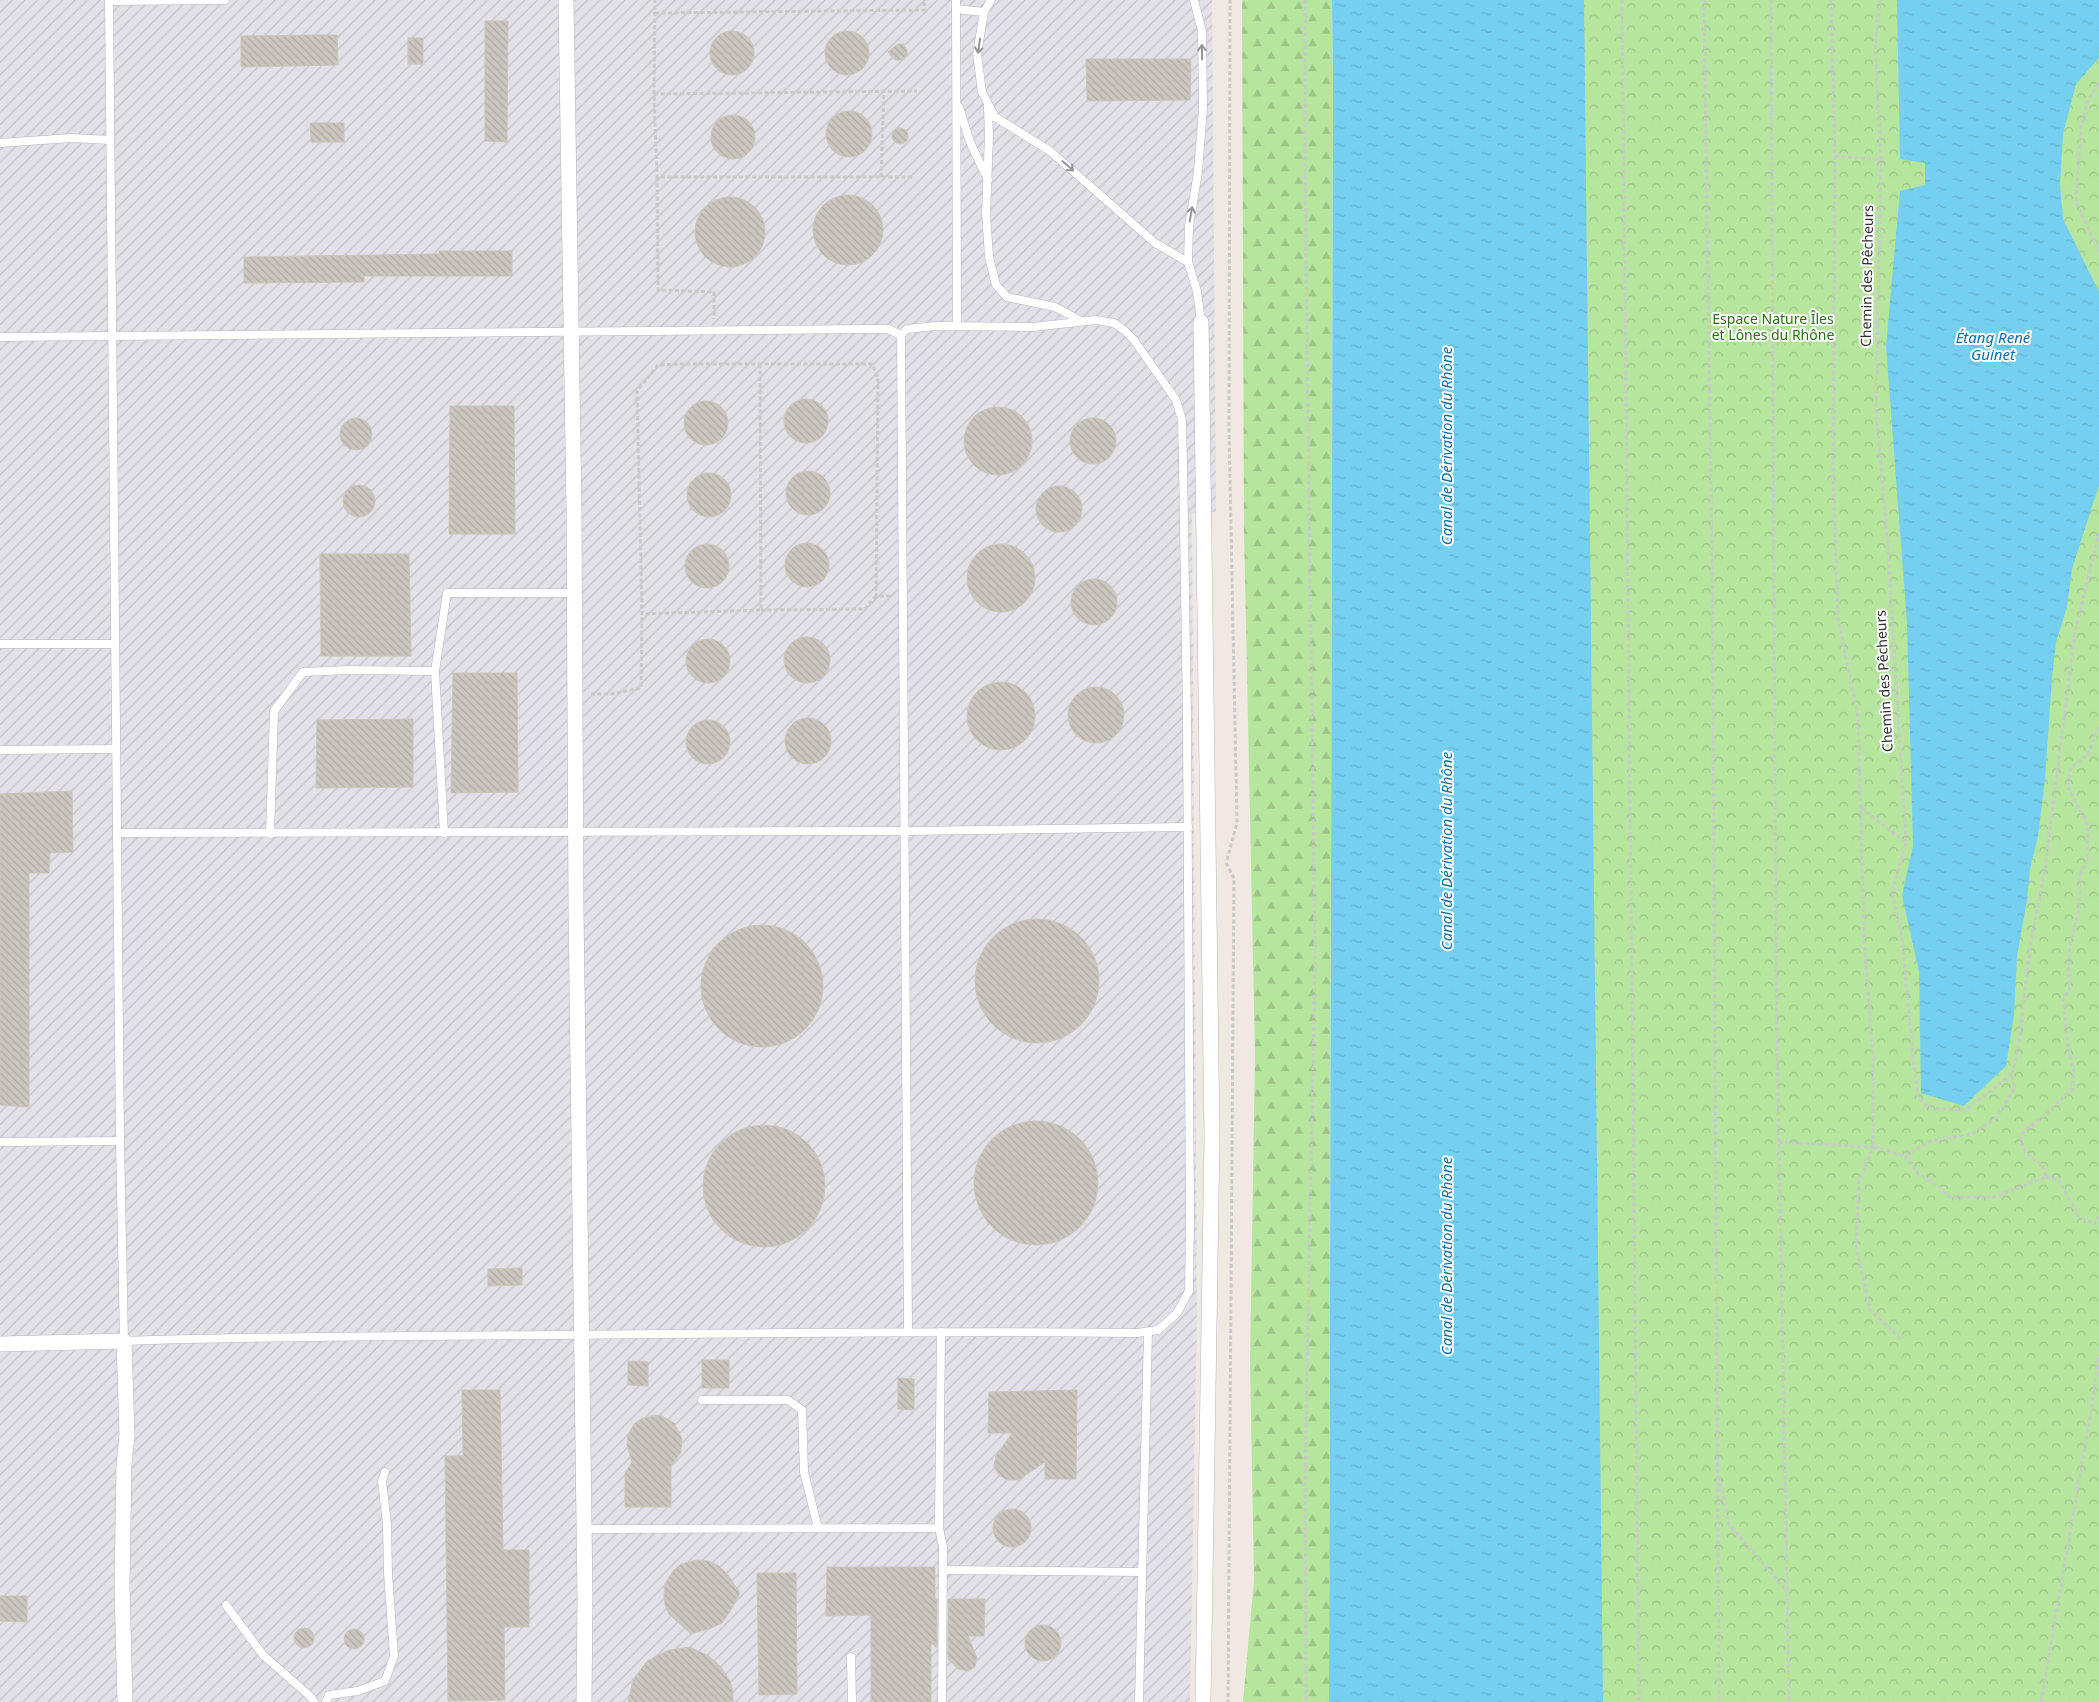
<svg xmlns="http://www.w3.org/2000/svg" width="2099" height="1702" font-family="'Noto Sans',sans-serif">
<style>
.industrial{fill:url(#industrial-furrows)}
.forest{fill:url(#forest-firs)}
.park{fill:url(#park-crowns)}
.water{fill:url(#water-ripples)}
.building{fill:url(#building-back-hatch);stroke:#cbc5ba}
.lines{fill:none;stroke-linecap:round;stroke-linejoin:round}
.lane-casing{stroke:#b4b7c1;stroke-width:9}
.street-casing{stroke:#b4b7c1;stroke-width:16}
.path{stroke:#c9c9c9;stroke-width:3;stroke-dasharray:4 2.5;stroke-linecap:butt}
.lane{stroke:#fff;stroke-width:8}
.street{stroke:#fff;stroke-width:15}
.oneway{stroke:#969696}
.labels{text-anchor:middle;stroke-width:4;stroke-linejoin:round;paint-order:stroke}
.street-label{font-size:14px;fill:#2e2e2e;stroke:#fff}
.park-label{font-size:14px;fill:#2c6e1b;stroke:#fff}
.water-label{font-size:15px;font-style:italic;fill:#0d6fa3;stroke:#fff}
</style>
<defs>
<pattern id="industrial-furrows" width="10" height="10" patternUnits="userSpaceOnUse" patternTransform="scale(1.25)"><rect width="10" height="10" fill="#e3e1e8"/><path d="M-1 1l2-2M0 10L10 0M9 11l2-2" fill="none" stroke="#c3c1c7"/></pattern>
<pattern id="forest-firs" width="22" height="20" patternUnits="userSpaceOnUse" patternTransform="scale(1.25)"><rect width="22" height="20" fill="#b6e59e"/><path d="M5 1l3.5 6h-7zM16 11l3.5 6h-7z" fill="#9dc588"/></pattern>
<pattern id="park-crowns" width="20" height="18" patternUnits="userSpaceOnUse" patternTransform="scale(1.25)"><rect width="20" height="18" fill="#b6e59e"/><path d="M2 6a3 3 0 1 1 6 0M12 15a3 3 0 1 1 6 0" fill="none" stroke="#9dc588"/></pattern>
<pattern id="water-ripples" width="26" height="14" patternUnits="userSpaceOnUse" patternTransform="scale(1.25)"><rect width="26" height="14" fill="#75cff0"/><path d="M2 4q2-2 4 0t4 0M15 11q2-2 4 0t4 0" fill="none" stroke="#66b2ce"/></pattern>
<pattern id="building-back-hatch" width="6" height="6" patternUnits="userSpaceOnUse" patternTransform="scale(1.25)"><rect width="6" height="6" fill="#cbc7bf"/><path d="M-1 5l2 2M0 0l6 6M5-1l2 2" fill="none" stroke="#afaba4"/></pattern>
</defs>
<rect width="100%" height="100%" fill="#efe9e1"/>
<polygon class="industrial" points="0,0 1212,0 1216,512 1192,513 1197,1308 1190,1702 0,1702"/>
<polygon class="forest" points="1242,0 1332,0 1333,79 1329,1702 1243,1702 1254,1580 1250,1363 1255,1055 1244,530"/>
<polygon class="park" points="1446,0 2099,0 2099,1702 1457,1702"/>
<g class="water">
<polygon points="1332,0 1584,0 1603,1702 1329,1702 1333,79"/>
<polygon points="1897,0 2099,0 2099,58 2076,84 2063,134 2060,185 2063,219 2099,292 2099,485 2072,569 2067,607 2056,642 2052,678 2045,779 2038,836 2030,869 2027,900 2017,956 2014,1015 2006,1066 1964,1106 1921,1093 1919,972 1902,895 1913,846 1907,623 1886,346 1900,191 1925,185 1925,163 1900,159"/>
</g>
<g class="building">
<polygon points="485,21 508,21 507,142 485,141"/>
<circle cx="732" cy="53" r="22"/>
<circle cx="847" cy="53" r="22"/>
<polygon points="319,35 337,35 338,65 241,67 241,36"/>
<rect x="408" y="38" width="15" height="26"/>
<polygon points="898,44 903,44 907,50 907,55 901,60 895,60 888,52"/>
<polygon points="1086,59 1191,59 1190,100 1087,101"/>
<circle cx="849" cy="134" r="23"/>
<circle cx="733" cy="137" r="22"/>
<polygon points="310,123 344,123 344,142 311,142"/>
<circle cx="900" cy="136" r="8"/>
<circle cx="848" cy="230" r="35"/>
<circle cx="730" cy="232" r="35"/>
<polygon points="439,251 512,251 512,276 364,276 364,282 244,283 244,257 439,254"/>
<circle cx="806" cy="421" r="22"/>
<circle cx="706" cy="423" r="22"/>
<polygon points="450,406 514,406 515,534 449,534"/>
<circle cx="998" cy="441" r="34"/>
<circle cx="356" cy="434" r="16"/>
<circle cx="1093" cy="441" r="23"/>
<circle cx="808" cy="493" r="22"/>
<circle cx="709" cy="495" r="22"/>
<circle cx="359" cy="501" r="16"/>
<circle cx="1059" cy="509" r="23"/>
<circle cx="807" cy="565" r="22"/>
<circle cx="1001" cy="578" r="34"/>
<circle cx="707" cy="566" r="22"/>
<polygon points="320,554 409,554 411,656 321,656"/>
<circle cx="1094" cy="602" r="23"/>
<circle cx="807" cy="660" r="23"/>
<circle cx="708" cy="661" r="22"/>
<polygon points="453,673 517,673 518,792 451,793"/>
<circle cx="1001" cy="716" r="34"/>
<circle cx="1096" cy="715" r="28"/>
<circle cx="808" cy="741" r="23"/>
<polygon points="413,719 413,787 316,788 317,720"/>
<circle cx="708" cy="742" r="22"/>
<polygon points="72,791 73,852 50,853 49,873 29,873 29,1107 0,1105 0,794"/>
<circle cx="1037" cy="981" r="62"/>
<circle cx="762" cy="986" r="61"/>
<circle cx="1036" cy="1183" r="62"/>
<circle cx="764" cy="1186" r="61"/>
<polygon points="522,1268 522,1285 488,1286 488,1269"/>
<rect x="702" y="1360" width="27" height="28"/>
<polygon points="628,1361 648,1362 648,1386 628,1385"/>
<polygon points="898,1378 914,1379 914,1410 898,1409"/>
<polygon points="462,1390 500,1390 503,1550 529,1550 529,1627 504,1627 505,1700 448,1701 445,1456 463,1456"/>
<polygon points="1077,1390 1076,1479 1045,1479 1045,1462 1018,1480 1007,1480 999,1475 994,1466 996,1456 1012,1433 988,1433 989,1392"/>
<polygon points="655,1415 662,1416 674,1423 682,1439 681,1452 671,1466 671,1507 625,1507 625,1473 632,1462 627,1445 628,1434 635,1423 641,1419"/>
<circle cx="1012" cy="1528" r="19"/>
<polygon points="697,1560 708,1561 719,1566 728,1575 740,1593 729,1613 722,1623 711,1628 691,1634 669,1614 665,1605 664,1595 665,1584 673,1571 681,1564"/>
<polygon points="827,1567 935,1567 935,1599 937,1599 937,1648 931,1643 931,1702 871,1702 871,1615 826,1616"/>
<polygon points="757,1573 796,1573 797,1694 759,1695"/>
<polygon points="0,1596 27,1596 27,1622 0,1621"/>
<polygon points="948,1599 985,1599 984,1636 968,1636 977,1658 975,1667 968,1671 958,1669 948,1659"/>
<circle cx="1043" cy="1643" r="18"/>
<circle cx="304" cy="1638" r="10"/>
<circle cx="354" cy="1639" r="10"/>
<polygon points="690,1647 709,1656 721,1667 730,1681 733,1692 733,1702 628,1702 633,1680 647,1661 669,1650"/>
</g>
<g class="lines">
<g class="lane-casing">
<g id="lane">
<path d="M109 0 120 1141 124 1341C268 1336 413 1336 557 1335 750 1333 943 1331 1137 1333L1158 1330 1177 1313 1189 1291 1190 1220 1187 718 1183 464 1182 420 1176 400 1134 340 1124 330 1114 323 1096 320 1033 327 935 326 907 329 901 335 908 1332"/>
<polyline points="956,0 957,326"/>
<polyline points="991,0 984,12 977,54 982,92 995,117 1050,151 1155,243 1188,262"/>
<polyline points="1194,0 1202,31 1203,108 1198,172 1189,226 1188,262 1197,291 1201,322"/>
<polyline points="110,1 225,0"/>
<polyline points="956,9 984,12"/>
<polyline points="959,107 970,142 988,180"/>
<polyline points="988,107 989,137 986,213 989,257 996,285 1007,297 1055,307 1081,321"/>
<polyline points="0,143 71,138 110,140"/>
<polyline points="0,337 868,329 888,329 901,335"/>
<polyline points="0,644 115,644"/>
<polyline points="435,671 444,833"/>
<polyline points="0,750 116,749"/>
<polyline points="117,833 904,831 1188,827"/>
<polyline points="270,834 274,711 303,672 348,670 435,671 447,593 574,593"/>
<polyline points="0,1142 120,1141"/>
<polyline points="702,1400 788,1400 802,1410 804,1472 818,1528"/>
<polyline points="939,1528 943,1547 942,1702"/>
<polyline points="584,1529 939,1528 941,1332"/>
<polyline points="943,1570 1142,1572"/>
<polyline points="226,1605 263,1655 311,1697 314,1702"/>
<polyline points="851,1657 852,1702"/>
<polyline points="326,1702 329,1695 358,1691 385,1681 394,1656 388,1573 387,1524 382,1481 385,1472"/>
<polyline points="1139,1702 1148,1332"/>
</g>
</g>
<g class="street-casing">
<g id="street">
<polyline points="566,0 574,511 576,909 585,1598 584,1702"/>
<polyline points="1201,322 1212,1138 1203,1702"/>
<polyline points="0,1344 124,1341 127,1435 124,1465 122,1585 125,1702"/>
</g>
</g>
<g class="path">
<polyline points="1305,0 1305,175 1315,961 1305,1480 1306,1702"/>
<polyline points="1622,0 1639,1702"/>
<polyline points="1704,0 1712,558 1719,1702"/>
<polyline points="1771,0 1776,978 1789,1702"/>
<polyline points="1831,0 1835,156 1833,476 1838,618 1858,718 1864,937 1873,1060 1873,1147 1905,1156 1918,1174 1936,1184 1950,1197 1994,1197 2046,1177 2042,1165 2027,1154 2020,1141 2022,1133 2045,1115 2072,1089 2074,1072 2069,1053 2063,1000 2070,988 2068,964 2071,941 2079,910 2080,875 2087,861 2088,825 2067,786 2071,767 2088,755 2099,723"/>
<polyline points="1880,0 1875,47 1881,160 1876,407 1888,550 1906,843 1892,892 1902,939 1914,1066 1918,1097 1929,1108 1966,1110 2012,1074 2014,1089 1996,1118 1972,1134 1930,1141 1905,1156"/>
<polyline points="655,13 924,10 924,0"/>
<polyline points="2099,84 2088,100 2081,127 2076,202 2099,252"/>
<polyline points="654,94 655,0"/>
<polyline points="1835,156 1881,160"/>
<polyline points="657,177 658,290 714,292 714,319"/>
<polyline points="881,177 884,91"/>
<polyline points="912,177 657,177 654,94 917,91"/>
<polyline points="760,364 761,610 642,614 637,391 658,365 681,364 872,364 878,378 876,596 890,596"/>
<polyline points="761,610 865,609 876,596"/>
<polyline points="591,694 612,694 641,688 642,614"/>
<polyline points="1861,808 1905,842"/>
<polyline points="1227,860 1237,823 1229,430 1230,0"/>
<polyline points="1226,863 1234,878 1228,1702"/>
<polyline points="2012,1074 2019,1044 2030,947 2045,869 2075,632 2099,534"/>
<polyline points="1779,1142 1873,1147 1859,1181 1856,1246 1870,1310 1902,1340"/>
<polyline points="2046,1177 2059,1180 2078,1216 2094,1224 2099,1216"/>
<polyline points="1719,1477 1729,1525 1788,1592"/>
<polyline points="2041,1702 2091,1411 2099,1355"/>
</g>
<use href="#lane" class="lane"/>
<use href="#street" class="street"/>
</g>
<defs><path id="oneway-shaft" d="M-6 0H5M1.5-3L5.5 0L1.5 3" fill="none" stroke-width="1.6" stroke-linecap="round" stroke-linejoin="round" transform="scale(1.25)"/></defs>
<g class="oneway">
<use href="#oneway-shaft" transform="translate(979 46) rotate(98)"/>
<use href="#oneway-shaft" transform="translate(1202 52) rotate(-91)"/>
<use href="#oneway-shaft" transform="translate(1068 166) rotate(41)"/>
<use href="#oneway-shaft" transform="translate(1191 214) rotate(-80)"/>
</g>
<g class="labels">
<g class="street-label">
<text transform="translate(1867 276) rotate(-89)" y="5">Chemin des Pêcheurs</text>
<text transform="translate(1884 681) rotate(-93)" y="5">Chemin des Pêcheurs</text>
</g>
<g class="park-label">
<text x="1773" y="324">Espace Nature Îles<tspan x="1773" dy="16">et Lônes du Rhône</tspan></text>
</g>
<g class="water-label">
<text x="1993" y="343">Étang René<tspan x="1993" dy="17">Guinet</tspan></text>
<text transform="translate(1447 446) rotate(-90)" y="5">Canal de Dérivation du Rhône</text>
<text transform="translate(1447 851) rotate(-90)" y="5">Canal de Dérivation du Rhône</text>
<text transform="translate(1447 1256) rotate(-90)" y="5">Canal de Dérivation du Rhône</text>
</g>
</g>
</svg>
